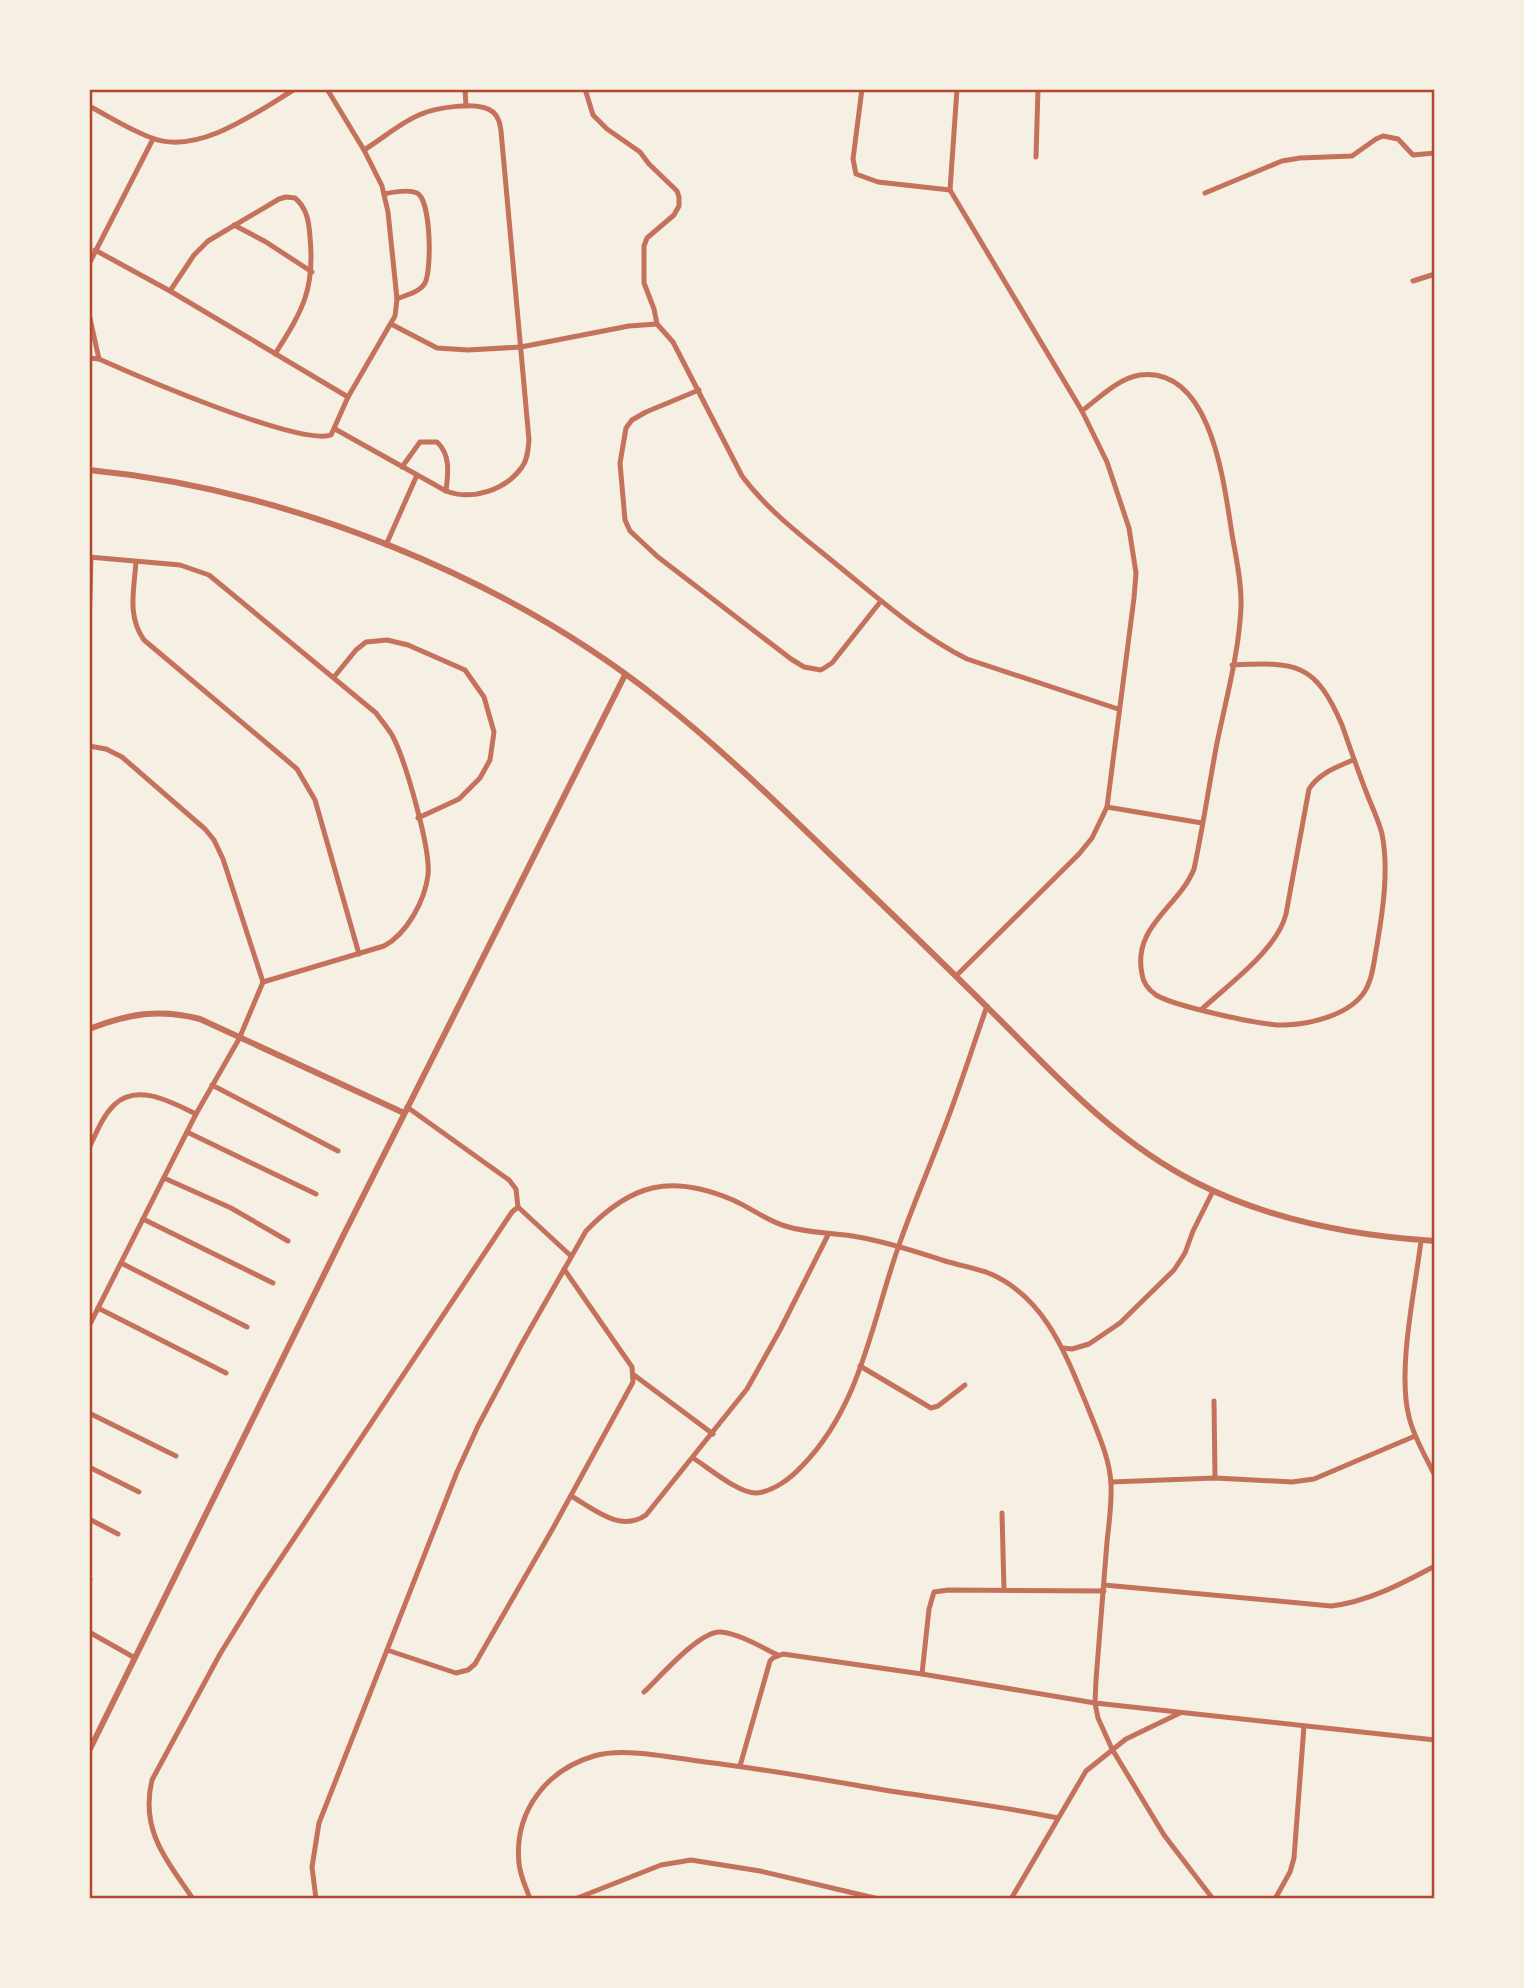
<svg xmlns="http://www.w3.org/2000/svg" width="1524" height="1988" font-family="'Zilla Slab',serif">
<style>
.lines{fill:none;stroke-linecap:round;stroke-linejoin:round}
.minor{stroke:#c5725c;stroke-width:5}
.tertiary{stroke:#c5725c;stroke-width:6}
.neatline{fill:none;stroke:#b5482f;stroke-width:2.5}
</style>
<rect width="100%" height="100%" fill="#f6efe4"/>
<g class="lines">
<g class="minor">
<polyline points="465,89 466,106"/>
<path d="M585 89 593 115 607 129 640 152 649 164 677 191 679 197V206L674 215 647 238 644 246V283L654 309 657 324 673 342 742 476C768 511 803 537 836 564 878 598 919 635 967 659L1118 709"/>
<polyline points="862,89 853,159 856,174 878,182 950,190"/>
<path d="M89 106C110 117 130 130 152 138 198 156 257 112 295 89"/>
<polyline points="1036,157 1038,89"/>
<polyline points="1205,193 1282,161 1300,158 1352,156 1376,139 1383,136 1398,139 1413,155 1435,153"/>
<path d="M384 194C393 192 408 189 417 193 431 200 432 269 425 283 420 292 406 295 397 299"/>
<polyline points="234,225 266,242 312,272"/>
<polyline points="95,250 170,291 348,397"/>
<polyline points="89,264 153,139"/>
<polyline points="1413,281 1435,274"/>
<path d="M170 291 194 255 208 241 279 199 286 197 295 198C307 208 309 222 310 237 315 289 303 310 275 354"/>
<polyline points="89,314 99,359"/>
<polyline points="391,324 437,348 468,350 521,347 629,326 657,324"/>
<path d="M89 358 99 359C137 376 299 446 331 435L348 397 395 316 397 299 388 212 382 186 364 150 327 89"/>
<polyline points="699,390 646,412 632,420 626,428 620,463 625,520 630,531 658,557 791,659 804,667 821,670 832,663 881,601"/>
<path d="M1082 411C1099 398 1119 378 1140 375 1212 366 1224 485 1232 534 1236 558 1242 583 1241 607 1239 653 1226 699 1217 743 1209 785 1203 827 1194 869 1179 907 1132 926 1142 974 1143 982 1149 990 1156 995 1174 1006 1263 1026 1285 1025 1311 1024 1350 1015 1365 991 1373 978 1374 960 1377 945 1383 910 1389 869 1382 834 1379 821 1372 807 1367 794 1358 771 1350 748 1342 725 1315 662 1296 662 1232 665"/>
<path d="M335 429 446 491C472 501 506 490 522 467 528 459 528 449 529 440L501 131C500 124 499 117 493 112 479 100 434 108 419 115 400 123 382 139 364 150"/>
<path d="M402 467 420 442H437C451 455 448 474 446 491"/>
<polyline points="386,545 417,475"/>
<path d="M89 557 180 565 209 575 376 713C381 720 387 727 392 735 405 759 431 849 428 875 425 900 407 934 384 946L263 982"/>
<path d="M136 562C134 590 127 616 144 640L283 757 297 769 315 800 359 954"/>
<polyline points="89,629 91,557"/>
<polyline points="334,677 356,650 366,642 387,640 408,645 465,670 484,697 494,732 490,760 480,778 459,799 418,818"/>
<polyline points="89,746 106,749 122,757 205,829 214,840 223,859 263,982"/>
<polyline points="1107,807 1202,823"/>
<polyline points="956,976 1079,854 1092,838 1107,807 1134,598 1136,573 1129,528 1107,462 1082,411 950,190 957,89"/>
<path d="M1202 1009C1229 984 1277 950 1286 914L1309 789C1319 773 1337 767 1353 760"/>
<polyline points="212,1085 338,1151"/>
<polyline points="407,1107 509,1180 516,1189 518,1207"/>
<polyline points="187,1132 316,1194"/>
<path d="M89 1148C96 1134 102 1117 114 1105 137 1082 173 1103 196 1114"/>
<polyline points="164,1178 231,1208 288,1241"/>
<polyline points="143,1219 273,1283"/>
<path d="M1421 1241C1415 1290 1397 1370 1409 1417 1414 1438 1426 1457 1435 1476"/>
<polyline points="121,1263 247,1327"/>
<polyline points="98,1308 226,1373"/>
<polyline points="89,1326 196,1114 239,1039 263,982"/>
<polyline points="1063,1348 1072,1349 1089,1344 1120,1323 1174,1270 1185,1253 1193,1231 1213,1191"/>
<polyline points="860,1366 931,1408 938,1406 965,1385"/>
<polyline points="634,1375 713,1434"/>
<polyline points="1214,1401 1215,1478"/>
<polyline points="89,1413 176,1456"/>
<path d="M693 1458C709 1468 739 1494 757 1493 774 1491 791 1478 802 1466 861 1406 872 1321 899 1245 913 1205 930 1166 945 1126 960 1087 973 1046 987 1006"/>
<polyline points="89,1467 139,1492"/>
<polyline points="1111,1482 1215,1478 1292,1482 1314,1479 1415,1436"/>
<path d="M571 1496C594 1509 620 1533 646 1515L747 1389 780 1330 828 1235"/>
<polyline points="1002,1513 1004,1590"/>
<polyline points="89,1519 118,1534"/>
<polyline points="89,1579 90,1579"/>
<path d="M1104 1585 1331 1606C1368 1602 1403 1583 1435 1566"/>
<polyline points="89,1632 135,1658"/>
<polyline points="387,1650 456,1673 468,1670 475,1664 552,1530 633,1382 632,1367 564,1269"/>
<polyline points="922,1674 929,1609 934,1592 948,1590 1104,1591"/>
<path d="M644 1692C660 1677 700 1630 721 1632 740 1634 761 1647 778 1655"/>
<polyline points="740,1766 770,1661 773,1658 783,1654 922,1674 1095,1703 1435,1740"/>
<path d="M193 1899C166 1859 140 1830 152 1780L220 1654 257 1594 512 1212 518 1207 571 1256"/>
<path d="M316 1899 312 1867 319 1823 457 1472 478 1426 521 1345 586 1231C632 1183 671 1174 733 1200 751 1208 766 1220 785 1226 810 1234 834 1232 858 1237 888 1242 917 1252 945 1261 959 1265 973 1268 986 1272 1045 1295 1066 1355 1088 1408 1097 1431 1110 1459 1111 1484 1112 1503 1109 1523 1107 1542 1103 1588 1100 1634 1096 1680L1095 1703 1098 1718 1112 1749 1164 1835 1213 1899"/>
<path d="M530 1899C526 1887 520 1876 519 1863 514 1812 546 1770 594 1756 623 1747 675 1758 705 1762 765 1769 825 1780 884 1790 942 1799 1000 1806 1058 1818"/>
<polyline points="575,1899 661,1865 691,1860 760,1871 879,1899"/>
<polyline points="1011,1899 1086,1771 1126,1739 1180,1713"/>
<polyline points="1275,1899 1290,1872 1294,1858 1304,1726"/>
</g>
<g class="tertiary">
<path d="M89 470C287 489 506 577 661 701 724 751 781 807 839 863 889 911 939 959 988 1008 1054 1073 1111 1139 1195 1182 1269 1220 1353 1236 1435 1241"/>
<path d="M89 1029C127 1014 160 1008 200 1019L404 1113"/>
<polyline points="89,1751 344,1234 625,675"/>
</g>
</g>
<rect width="1524" height="1988" fill="none" stroke="#f6efe4" stroke-width="182"/>
<rect x="91" y="91" width="1342" height="1806" class="neatline"/>
</svg>
